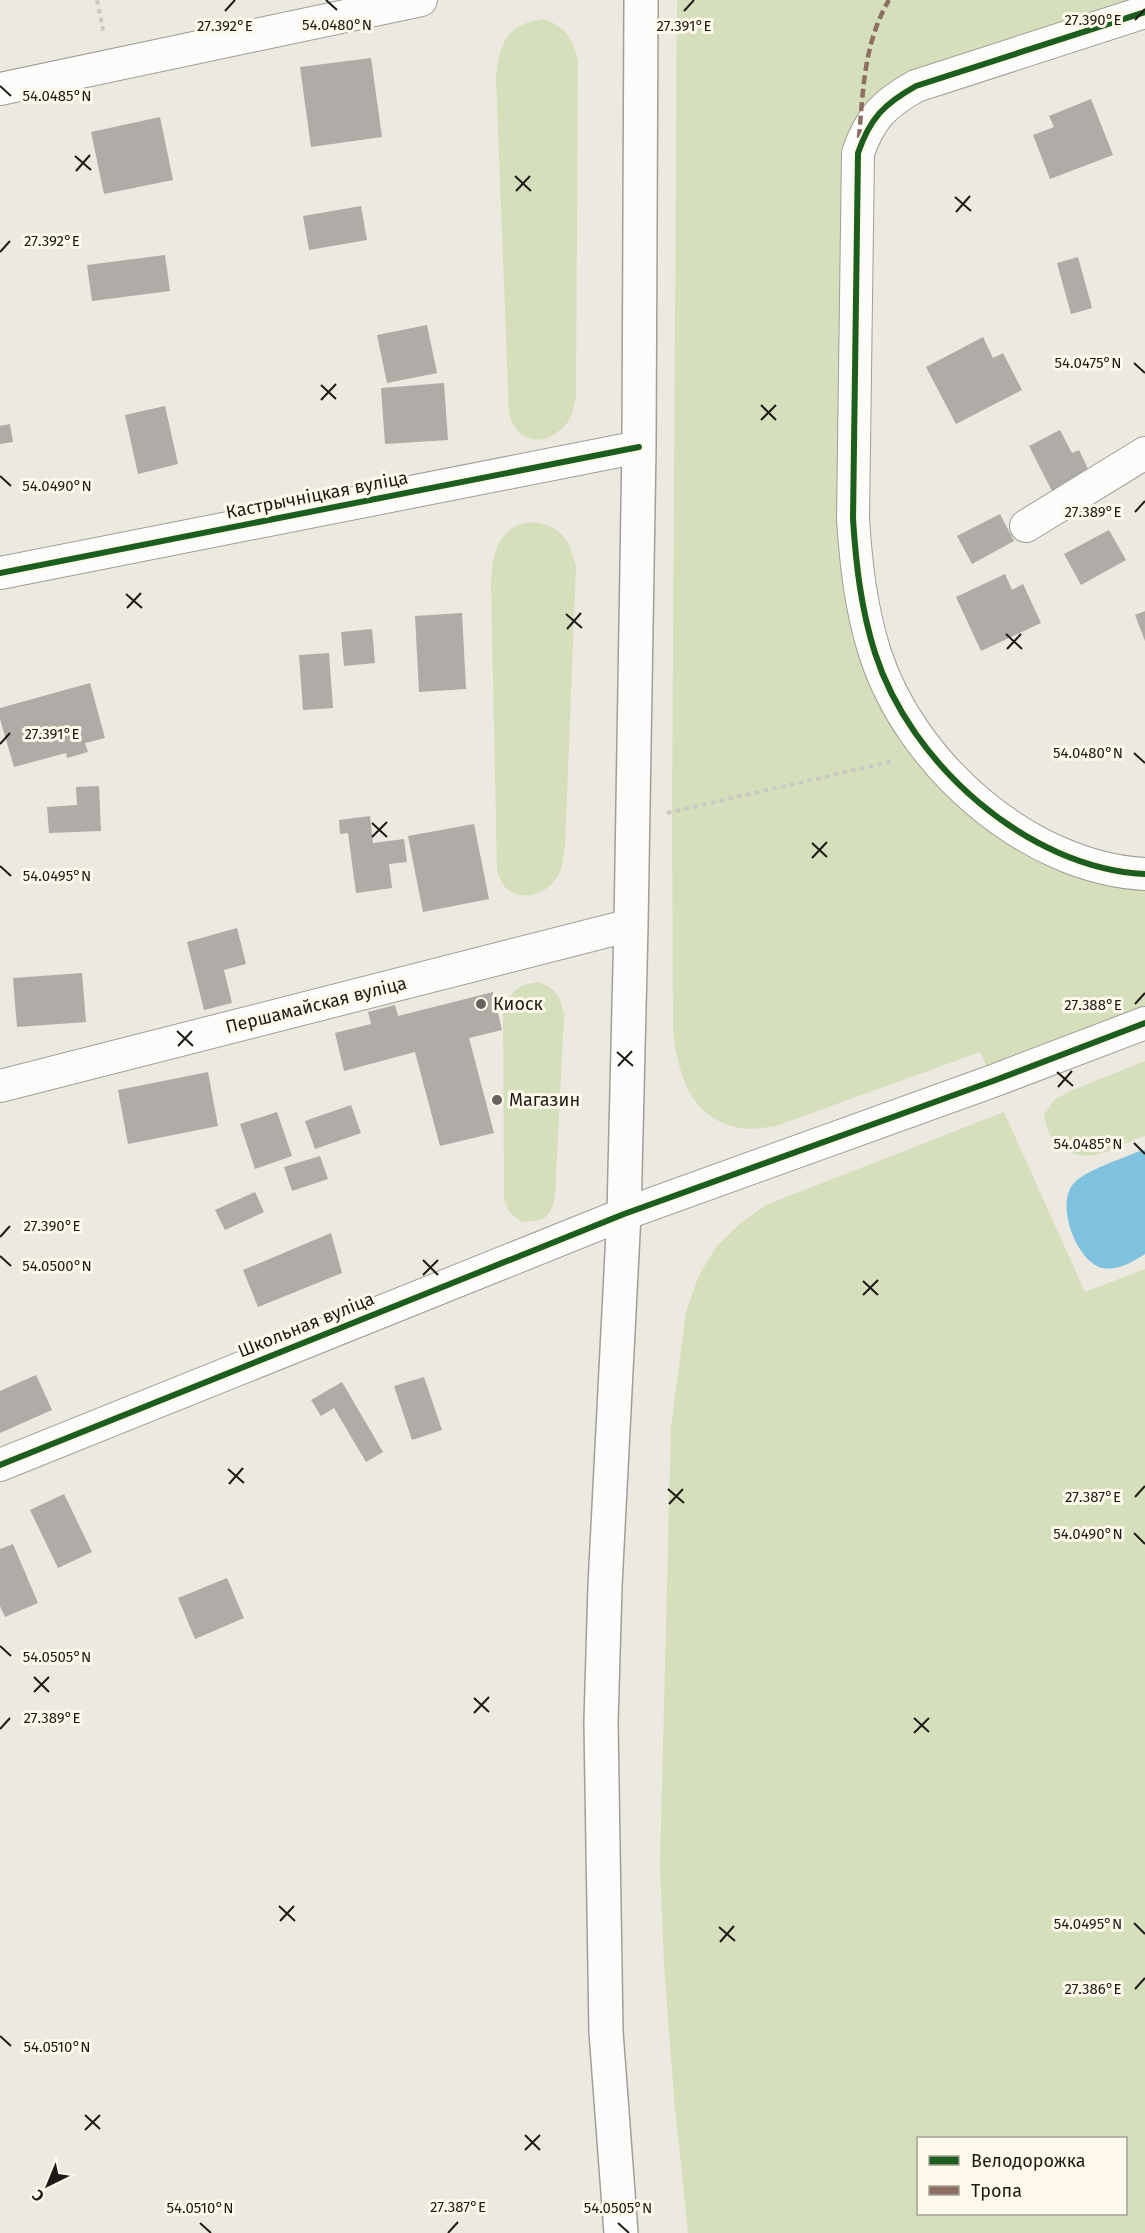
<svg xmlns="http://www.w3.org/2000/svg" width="1145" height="2233" font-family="'Fira Sans',sans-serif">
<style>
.green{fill:#d6dfbb;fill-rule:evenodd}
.water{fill:#7ec2df}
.building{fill:#afaba6}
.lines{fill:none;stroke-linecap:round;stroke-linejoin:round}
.street-casing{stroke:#a09e97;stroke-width:34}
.secondary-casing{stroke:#a09e97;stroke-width:36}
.path{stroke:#c9c8c5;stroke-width:4;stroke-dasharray:4.5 4.5;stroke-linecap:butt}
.street{stroke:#fcfcfa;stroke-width:32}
.secondary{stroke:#fcfcfa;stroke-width:33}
.quiet{stroke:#8d6e63;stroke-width:4.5;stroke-dasharray:9 4.5;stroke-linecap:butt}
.cycleway-casing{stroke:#fdf8e9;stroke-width:10}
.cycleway{stroke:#1b5e20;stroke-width:6}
.ticks{fill:none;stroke:#1d1b16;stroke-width:2}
.poi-dot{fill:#65635d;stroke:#fdf8e9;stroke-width:2}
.labels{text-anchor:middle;stroke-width:6;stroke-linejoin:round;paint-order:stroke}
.street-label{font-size:18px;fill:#1d1b16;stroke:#fdf8e9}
.poi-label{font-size:18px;fill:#1d1b16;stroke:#fdf8e9;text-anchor:start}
.ticks-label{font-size:15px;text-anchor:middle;fill:#1d1b16;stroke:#fdf8e9;stroke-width:6;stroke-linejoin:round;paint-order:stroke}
</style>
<rect width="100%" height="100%" fill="#ece9e0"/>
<g class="green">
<path d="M677 0H1145L872 120 857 282 875 655 983 806 1145 874V1023L993 1081 980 1052 776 1126C767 1127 757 1129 748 1129 692 1123 679 1079 673 1031L672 811Z"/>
<path d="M544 19C567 29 571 35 578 60L576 396C574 405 573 416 567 423 546 448 518 445 509 414L496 78C499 44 506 24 544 19Z"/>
<path d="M535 522C564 528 569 540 576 567L565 847C563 858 563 869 556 879 545 895 521 902 506 888 501 884 500 877 497 871L491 585C492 564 494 537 516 526 521 523 529 523 535 522Z"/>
<path d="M539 982C558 990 560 996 564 1016L555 1195C551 1218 545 1221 522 1222L511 1214 504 1201 503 1013C511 992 515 985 539 982Z"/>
<path d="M1145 1061V1136C1120 1143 1096 1164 1069 1152 1052 1144 1047 1132 1044 1115L1055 1099 1073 1090Z"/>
<path d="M1004 1112 1085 1292 1145 1269V2233H688L674 2098 664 1964 660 1864 671 1428 686 1312 699 1275 717 1246 742 1222 766 1205ZM918 2138H1126V2214H918Z"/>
</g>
<path class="water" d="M1145 1150V1254C1132 1262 1118 1271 1102 1268 1076 1261 1054 1202 1075 1182 1089 1169 1119 1160 1137 1152Z"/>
<g class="building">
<polygon points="371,58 382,137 311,147 300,67"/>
<polygon points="1091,99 1113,155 1050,179 1033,135 1054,127 1049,116"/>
<polygon points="160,117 173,180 104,194 91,132"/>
<polygon points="361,206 367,240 309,250 303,216"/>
<polygon points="165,255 170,291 92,301 87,265"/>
<polygon points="1078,257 1092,308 1071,314 1057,263"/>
<polygon points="427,325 437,373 387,383 377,335"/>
<polygon points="983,337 993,358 1003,353 1022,390 956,424 926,367"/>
<polygon points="444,383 448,440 385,444 381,388"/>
<polygon points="165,406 178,464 138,474 125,415"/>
<polygon points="10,424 13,442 0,444 0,426"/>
<polygon points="1060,430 1072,453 1079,450 1090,473 1052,491 1029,446"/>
<polygon points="1000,514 1014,541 972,564 957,536"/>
<polygon points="1109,530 1126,560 1081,585 1064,554"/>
<polygon points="1005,574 1012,590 1023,584 1041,623 981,651 956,597"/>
<polygon points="1145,611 1145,641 1135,615"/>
<polygon points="462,613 466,689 419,692 415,616"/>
<polygon points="372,629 375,663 344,666 341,632"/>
<polygon points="329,653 333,708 303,710 299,655"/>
<polygon points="90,683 105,738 85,743 88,752 67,758 66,753 14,767 0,719 0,708"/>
<polygon points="99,786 101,831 49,833 47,807 77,805 76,787"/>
<polygon points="370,816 373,843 404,839 407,862 389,864 392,888 356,893 348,833 340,834 339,820"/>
<polygon points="474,824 489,899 423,912 408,836"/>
<polygon points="237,928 246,964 224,970 232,1003 204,1010 187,942"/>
<polygon points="82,973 86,1022 17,1027 13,978"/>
<polygon points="493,992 502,1030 469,1038 494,1133 440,1146 415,1052 344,1071 335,1033 371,1024 368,1012 395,1005 398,1016"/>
<polygon points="208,1072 218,1126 128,1144 118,1090"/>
<polygon points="351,1105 361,1133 315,1149 305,1121"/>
<polygon points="277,1112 292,1156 255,1169 240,1124"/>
<polygon points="320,1156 328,1179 292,1191 284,1167"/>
<polygon points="255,1192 264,1212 225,1230 215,1210"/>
<polygon points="331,1233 342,1273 258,1307 243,1270"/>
<polygon points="36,1375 52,1410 0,1433 0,1391"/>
<polygon points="424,1377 442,1430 412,1440 394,1386"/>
<polygon points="342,1382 383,1452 366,1462 334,1408 321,1416 311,1400"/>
<polygon points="64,1494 92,1552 58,1568 30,1510"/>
<polygon points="13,1544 38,1603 5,1617 0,1606 0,1549"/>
<polygon points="227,1578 244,1618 195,1639 178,1598"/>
</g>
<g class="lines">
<g class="street-casing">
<g id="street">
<path d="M1145 12 916 86C884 104 870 118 858 153L853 519C856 565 861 609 875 653 910 763 1027 868 1145 874"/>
<polyline points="0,89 421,0"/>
<polyline points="1026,526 1145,453"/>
<polyline points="0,573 639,447"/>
<polyline points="0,1086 631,925"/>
<polyline points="0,1465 624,1214 993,1081 1145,1023"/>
</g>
</g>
<g class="secondary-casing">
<polyline id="secondary" points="621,2233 606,2032 601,1722 605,1586 624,1214 631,925 639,447 641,0"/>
</g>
<g class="path">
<polyline points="97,0 104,35"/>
<polyline points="667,813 894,761"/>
</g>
<use href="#street" class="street"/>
<use href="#secondary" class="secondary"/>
<path class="quiet" d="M859 138C863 91 864 42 889 0"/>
<g class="cycleway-casing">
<g id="cycleway">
<path d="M1145 12 916 86C884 104 870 118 858 153L853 519C856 565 861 609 875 653 910 763 1027 868 1145 874"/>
<polyline points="0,573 639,447"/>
<polyline points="0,1465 624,1214 993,1081 1145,1023"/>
</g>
</g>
<use href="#cycleway" class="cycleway"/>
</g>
<path class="ticks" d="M326 0 337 10M225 11 235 0M684 11 694 0M1135 20 1145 9M0 86 11 96M75 156 91 170M76 171 90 155M515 176 531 191M516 191 530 176M955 197 971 211M956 212 970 196M0 252 10 241M1134 363 1145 373M321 385 336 399M321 400 336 384M761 405 776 420M761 420 776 405M0 476 11 486M1135 512 1145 501M126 594 142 608M127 608 141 593M566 614 582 628M567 629 581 613M1006 634 1022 649M1007 649 1021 634M0 744 10 733M1134 753 1145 763M372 823 387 837M372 837 387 822M812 843 827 857M812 858 827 842M0 866 11 876M1135 1004 1145 993M177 1031 193 1046M178 1046 192 1031M617 1052 633 1066M618 1066 632 1051M1057 1072 1073 1086M1058 1087 1072 1071M1134 1143 1145 1154M0 1237 10 1226M0 1256 11 1266M423 1260 438 1275M423 1275 438 1260M863 1281 878 1295M863 1295 878 1280M228 1469 244 1483M229 1484 243 1468M668 1489 684 1503M1135 1497 1145 1486M669 1504 683 1489M1134 1533 1145 1544M0 1646 11 1656M34 1677 49 1692M34 1692 49 1677M474 1698 489 1712M474 1713 489 1697M914 1718 929 1732M0 1729 10 1718M914 1733 929 1718M279 1906 295 1921M280 1921 294 1906M1134 1923 1145 1934M719 1927 735 1941M720 1942 734 1926M1135 1989 1145 1978M0 2036 11 2046M85 2115 100 2129M85 2130 100 2115M525 2135 540 2150M525 2150 540 2135M200 2223 211 2233M618 2223 629 2233M448 2233 458 2222"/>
<g class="poi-dot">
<circle cx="481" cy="1004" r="6"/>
<circle cx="497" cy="1100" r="6"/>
</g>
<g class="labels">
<g class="street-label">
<text transform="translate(317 495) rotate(-11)" y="6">Кастрычніцкая вуліца</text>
<text transform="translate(316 1005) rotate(-14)" y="6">Першамайская вуліца</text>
<text transform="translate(306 1325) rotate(-22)" y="6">Школьная вуліца</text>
</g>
<g class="poi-label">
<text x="493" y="1010">Киоск</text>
<text x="509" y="1106">Магазин</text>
</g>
</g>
<g class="ticks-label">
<text x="1093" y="25">27.390°E</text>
<text x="337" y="30">54.0480°N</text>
<text x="225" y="31">27.392°E</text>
<text x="684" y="31">27.391°E</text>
<text x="57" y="101">54.0485°N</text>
<text x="52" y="246">27.392°E</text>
<text x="1088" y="368">54.0475°N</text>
<text x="57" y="491">54.0490°N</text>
<text x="1093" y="517">27.389°E</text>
<text x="52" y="739">27.391°E</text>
<text x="1088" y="758">54.0480°N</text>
<text x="57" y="881">54.0495°N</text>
<text x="1093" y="1010">27.388°E</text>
<text x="1088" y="1149">54.0485°N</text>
<text x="52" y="1231">27.390°E</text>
<text x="57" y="1271">54.0500°N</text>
<text x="1093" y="1502">27.387°E</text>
<text x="1088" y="1539">54.0490°N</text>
<text x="57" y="1662">54.0505°N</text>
<text x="52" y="1723">27.389°E</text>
<text x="1088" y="1929">54.0495°N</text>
<text x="1093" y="1994">27.386°E</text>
<text x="57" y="2052">54.0510°N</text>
<text x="458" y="2212">27.387°E</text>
<text x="200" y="2213">54.0510°N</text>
<text x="618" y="2213">54.0505°N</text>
</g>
<rect x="917" y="2137" width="210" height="78" fill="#fdf8e9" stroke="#a3a095" stroke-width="1.5"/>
<rect x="929" y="2156" width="30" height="9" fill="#1b5e20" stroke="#a3a095" stroke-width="1.5"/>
<text x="971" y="2167" font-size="18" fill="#1d1b16">Велодорожка</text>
<rect x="929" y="2186" width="30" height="9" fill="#8d6e63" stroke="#a3a095" stroke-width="1.5"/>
<text x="971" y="2197" font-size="18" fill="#1d1b16">Тропа</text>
<g transform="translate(48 2185) rotate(223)" stroke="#fdf8e9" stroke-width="4.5" paint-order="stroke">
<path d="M0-4.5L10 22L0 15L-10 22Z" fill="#1d1b16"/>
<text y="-9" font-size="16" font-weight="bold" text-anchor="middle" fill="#1d1b16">С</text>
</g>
</svg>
